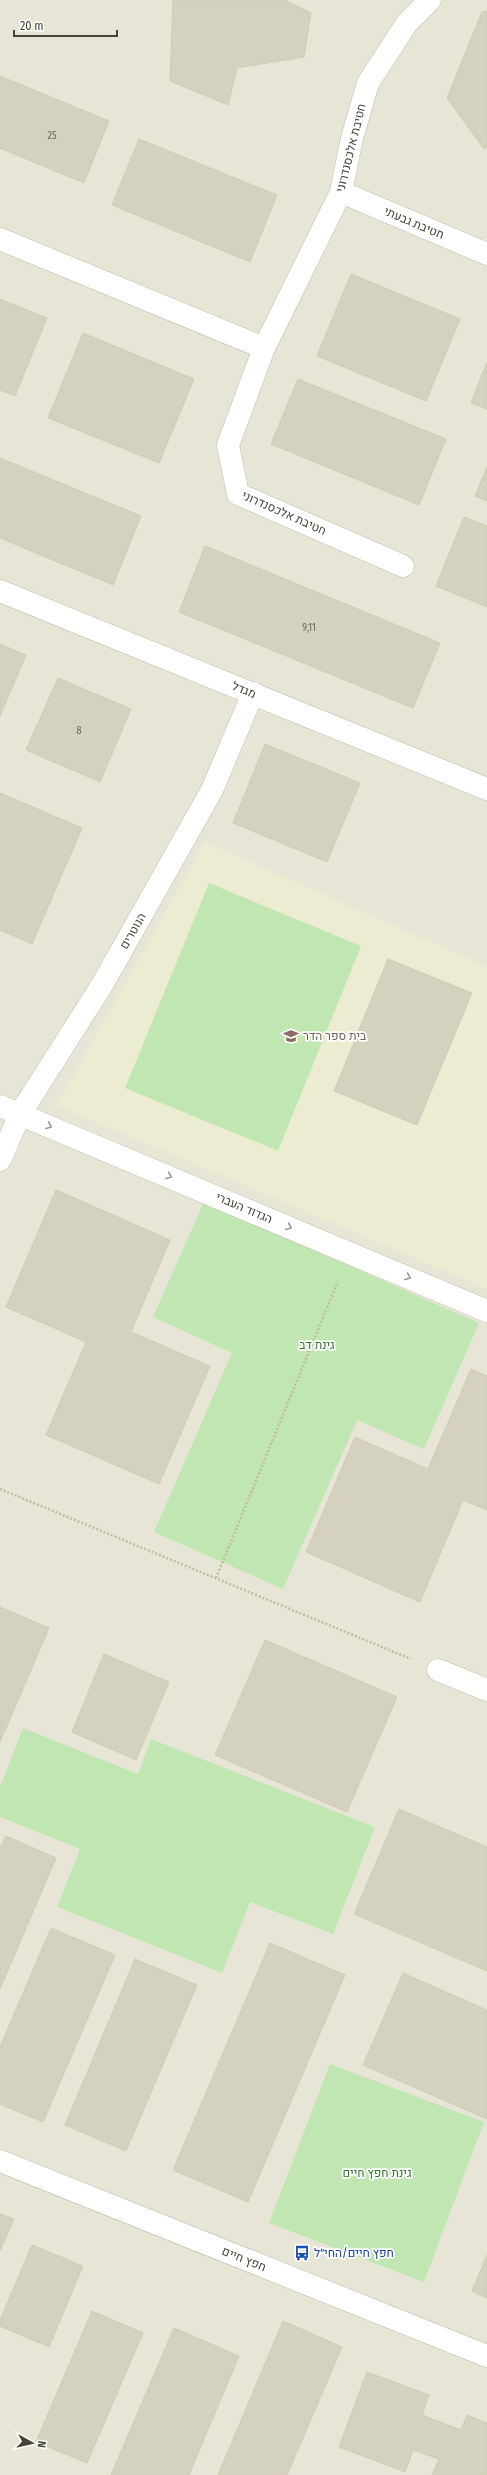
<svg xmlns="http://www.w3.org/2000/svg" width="487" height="2475" font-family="'Fira Sans Condensed',Heebo,sans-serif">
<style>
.residential{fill:#e7e6d6}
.education{fill:#ececd2}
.green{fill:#c0e6b2}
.building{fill:#d4d2be;stroke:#cfccb1}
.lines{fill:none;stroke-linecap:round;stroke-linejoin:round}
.street-casing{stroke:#bebdab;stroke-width:23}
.path{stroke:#c0bd9c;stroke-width:2.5;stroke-dasharray:2 2;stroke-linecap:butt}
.street{stroke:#fff;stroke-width:22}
.oneway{stroke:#999891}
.labels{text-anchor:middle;stroke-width:3.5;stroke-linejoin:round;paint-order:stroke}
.number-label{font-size:10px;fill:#6a6859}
.street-label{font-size:12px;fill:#464437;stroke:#fff}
.education-label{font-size:12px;fill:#785e54;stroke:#fff;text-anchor:start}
.park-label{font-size:12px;fill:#34762c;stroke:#fff}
.transit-label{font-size:12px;fill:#164399;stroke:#fff;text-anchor:start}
</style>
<rect width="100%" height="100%" fill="#f3f3e8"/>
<rect class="residential" x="0" y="0" width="487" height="2475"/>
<polygon class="education" points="205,842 487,967 487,1289 57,1105"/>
<g class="green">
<polygon points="209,883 361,946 278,1151 125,1088"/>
<polygon points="204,1202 479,1323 424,1449 357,1420 283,1589 154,1532 232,1353 153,1317"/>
<polygon points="23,1728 138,1774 151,1739 375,1827 333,1934 250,1902 222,1973 57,1907 80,1849 0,1817 0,1787"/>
<polygon points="330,2064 484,2122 424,2282 269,2223"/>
</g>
<g class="building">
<polygon points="173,0 285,0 311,13 304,57 237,68 228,105 170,81"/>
<polygon points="487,11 487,147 484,149 447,98 482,12"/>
<polygon points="0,76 109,121 84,183 0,148"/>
<polygon points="139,139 277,195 250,262 112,205"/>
<polygon points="351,274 460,319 426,401 317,356"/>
<polygon points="0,299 47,318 15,396 0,390"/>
<polygon points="83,333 194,379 159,463 48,418"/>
<polygon points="487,362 487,409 471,403"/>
<polygon points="298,379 446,439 419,505 271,444"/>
<polygon points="0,458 141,516 113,585 0,538"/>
<polygon points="487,467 487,501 475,496"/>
<polygon points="464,517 487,526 487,607 436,586"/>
<polygon points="205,546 440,643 413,708 179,612"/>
<polygon points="0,644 26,655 0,716"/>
<polygon points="58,678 131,709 100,782 26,750"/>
<polygon points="265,744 360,783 327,862 233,823"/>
<polygon points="0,793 82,828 32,944 0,930"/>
<polygon points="388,959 472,993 417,1125 334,1091"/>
<polygon points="56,1190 170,1240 131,1332 210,1366 159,1484 46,1435 86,1342 6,1307"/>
<polygon points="471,1369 487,1376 487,1510 463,1500 420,1602 306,1552 355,1437 428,1469"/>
<polygon points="0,1607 49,1628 0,1742"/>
<polygon points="265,1640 397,1697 347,1812 215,1755"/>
<polygon points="104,1654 169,1682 136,1760 72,1732"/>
<polygon points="399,1809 487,1847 487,1971 354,1914"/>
<polygon points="6,1836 56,1858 0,1989 0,1849"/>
<polygon points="51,1928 115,1955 43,2122 0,2104 0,2047"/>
<polygon points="270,1943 345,1975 248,2202 173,2170"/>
<polygon points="135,1959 197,1985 126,2151 65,2125"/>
<polygon points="403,1973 487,2010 487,2119 363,2065"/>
<polygon points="0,2214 14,2219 0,2251"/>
<polygon points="32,2245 83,2266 49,2347 0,2326 0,2320"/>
<polygon points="487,2255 487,2298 472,2291"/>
<polygon points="92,2311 143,2333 87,2463 36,2442"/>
<polygon points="283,2321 342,2347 287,2475 218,2475"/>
<polygon points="174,2328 239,2356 189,2475 111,2475"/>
<polygon points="367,2372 429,2395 422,2415 461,2430 467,2415 487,2423 487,2475 432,2475 439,2459 413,2450 405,2472 339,2447"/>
</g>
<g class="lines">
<g class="street-casing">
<g id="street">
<polyline points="341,192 487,254"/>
<polyline points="0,239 264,348"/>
<polyline points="403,566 238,494 228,445 264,348 341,192 352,138 368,83 407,23 430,0"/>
<polyline points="0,591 487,789"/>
<polyline points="0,1106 487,1311"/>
<polyline points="0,1160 20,1114 102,985 212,790 253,693"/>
<polyline points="438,1670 487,1690"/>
<polyline points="0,2161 487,2356"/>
</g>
</g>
<g class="path">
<polyline points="0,1489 411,1659"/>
<polyline points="216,1578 338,1281"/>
</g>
<use href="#street" class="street"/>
</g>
<defs><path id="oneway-chevron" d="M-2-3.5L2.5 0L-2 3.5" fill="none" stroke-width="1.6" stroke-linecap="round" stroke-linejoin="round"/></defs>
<g class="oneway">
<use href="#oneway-chevron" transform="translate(49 1126) rotate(23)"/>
<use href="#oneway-chevron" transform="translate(169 1176) rotate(23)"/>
<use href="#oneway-chevron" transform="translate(289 1227) rotate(23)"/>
<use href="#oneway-chevron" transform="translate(408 1277) rotate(23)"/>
</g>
<defs>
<g id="school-bare" transform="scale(1.2)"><path d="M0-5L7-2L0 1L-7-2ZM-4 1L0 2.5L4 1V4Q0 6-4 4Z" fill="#8d6e63" stroke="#fff" stroke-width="2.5" paint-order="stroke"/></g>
<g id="bus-bare" transform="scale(1.2)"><path d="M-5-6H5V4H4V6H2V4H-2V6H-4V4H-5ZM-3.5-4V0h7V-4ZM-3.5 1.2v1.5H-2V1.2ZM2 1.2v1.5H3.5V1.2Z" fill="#1a4fb4" stroke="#fff" stroke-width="2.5" paint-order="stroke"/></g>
</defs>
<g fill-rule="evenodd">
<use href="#school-bare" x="291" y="1036"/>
<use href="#bus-bare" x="302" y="2253"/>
</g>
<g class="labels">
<g class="number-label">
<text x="52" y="139">25</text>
<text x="309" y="631">9,11</text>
<text x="79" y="734">8</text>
</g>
<g class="street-label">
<text transform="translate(351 148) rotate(-76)" y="4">חטיבת אלכסנדרוני</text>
<text transform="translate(414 223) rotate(23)" y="4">חטיבת גבעתי</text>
<text transform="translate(284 513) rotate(24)" y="4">חטיבת אלכסנדרוני</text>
<text transform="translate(244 690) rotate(22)" y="4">מגדל</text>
<text transform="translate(133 931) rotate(-60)" y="4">הנוטרים</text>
<text transform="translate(244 1208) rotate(23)" y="4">הגדוד העברי</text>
<text transform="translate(244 2259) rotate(22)" y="4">חפץ חיים</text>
</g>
<g class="education-label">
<text x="303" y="1040">בית ספר הדר</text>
</g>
<g class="park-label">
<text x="317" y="1349">גינת דב</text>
<text x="377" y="2177">גינת חפץ חיים</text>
</g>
<g class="transit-label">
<text x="314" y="2257">חפץ חיים/החי״ל</text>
</g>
</g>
<g transform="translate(32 2443) rotate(98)" stroke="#ffffff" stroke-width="3" paint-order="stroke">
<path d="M0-3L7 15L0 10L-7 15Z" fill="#464437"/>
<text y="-6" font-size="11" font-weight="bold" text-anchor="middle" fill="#464437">N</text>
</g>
<path d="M14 30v6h103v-6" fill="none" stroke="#464437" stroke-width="2"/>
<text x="20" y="30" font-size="12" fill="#464437" stroke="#ffffff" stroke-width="3" paint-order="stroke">20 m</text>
</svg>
